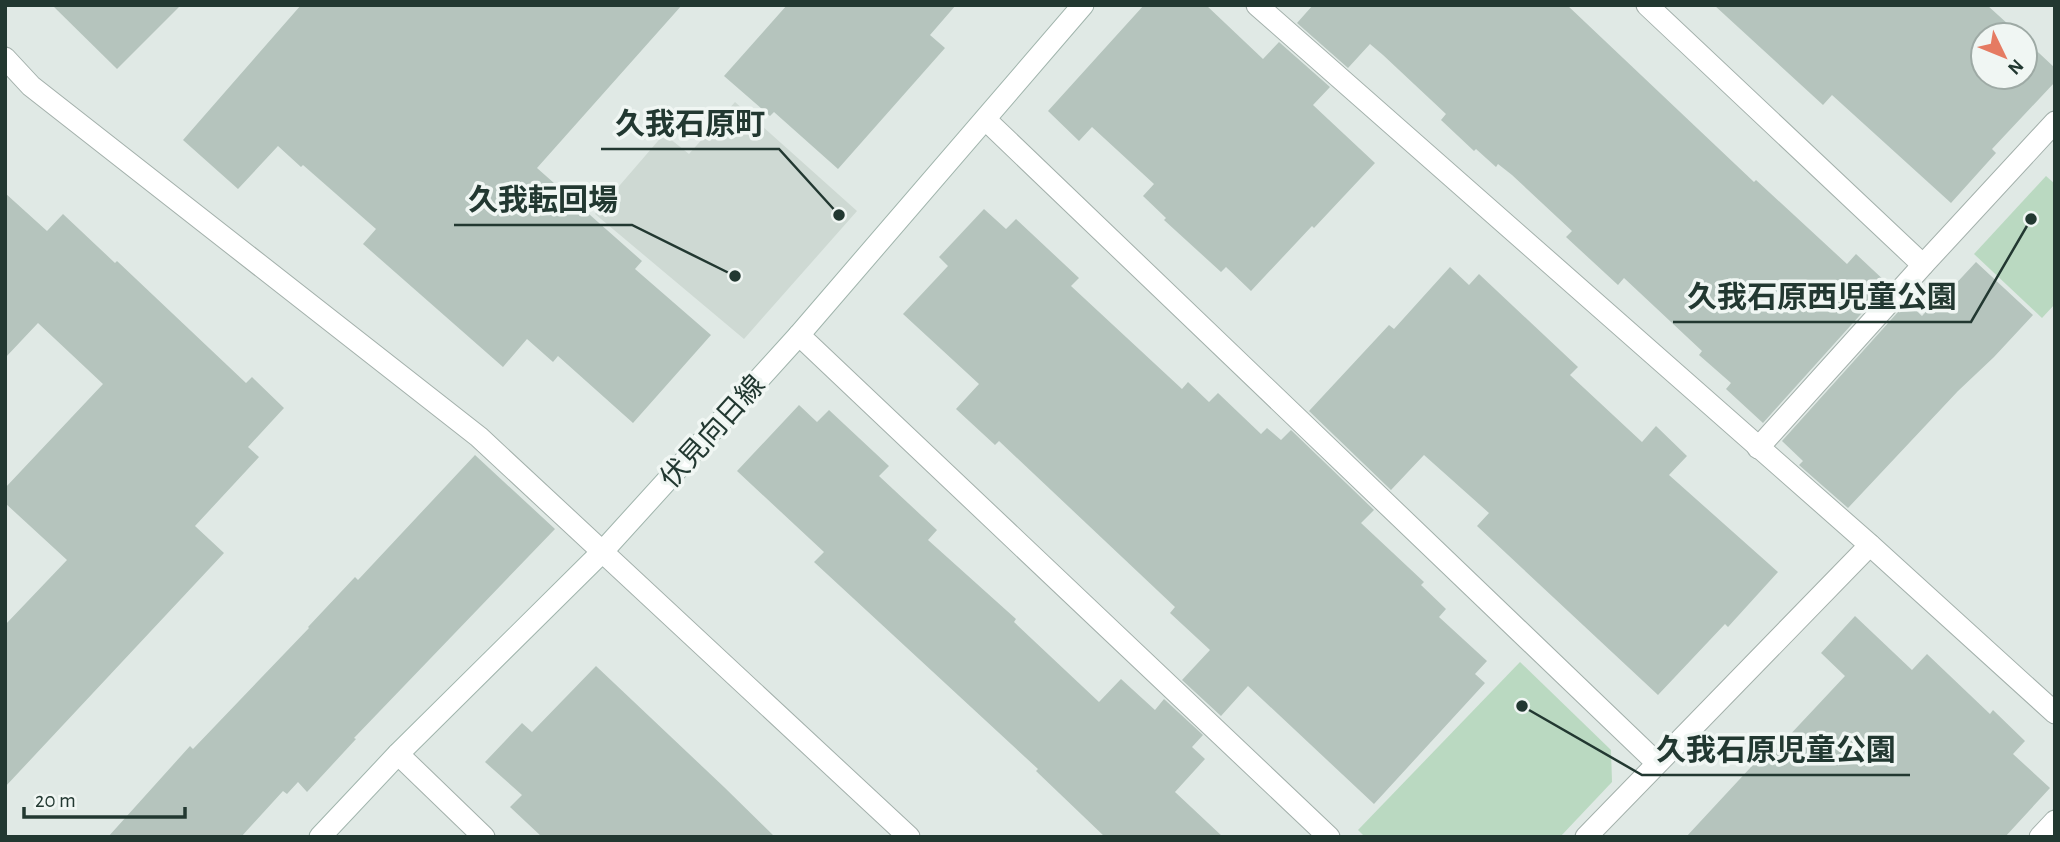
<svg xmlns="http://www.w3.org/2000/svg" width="2060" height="842" font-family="'Alegreya Sans','Noto Sans JP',sans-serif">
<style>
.built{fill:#ced9d3}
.green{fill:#bad9c1}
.building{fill:#b5c4bd}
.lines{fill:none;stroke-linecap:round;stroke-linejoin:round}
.street-casing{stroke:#a3b0ab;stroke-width:23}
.secondary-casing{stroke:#a0b4ac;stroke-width:23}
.street{stroke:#fff;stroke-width:21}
.secondary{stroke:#fff;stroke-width:21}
.labels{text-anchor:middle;stroke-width:7;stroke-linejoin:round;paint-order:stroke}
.street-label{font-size:28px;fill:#223831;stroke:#f0f6f3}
.leader{fill:none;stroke:#223831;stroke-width:2.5}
.callout-dot{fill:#223831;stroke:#f0f6f3;stroke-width:2.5}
.callout-label{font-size:30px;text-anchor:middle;font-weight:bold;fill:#223831;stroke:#f0f6f3;stroke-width:7;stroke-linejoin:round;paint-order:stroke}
</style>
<rect width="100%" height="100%" fill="#e0e9e5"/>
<polygon class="built" points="735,102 857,211 744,339 595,214 664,134 689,154"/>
<g class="green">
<polygon points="2046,176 2055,184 2055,304 2042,318 1974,254"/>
<polygon points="1520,662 1611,750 1612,782 1560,837 1365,837 1358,830"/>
</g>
<g class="building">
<polygon points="52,5 181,5 117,69"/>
<polygon points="301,5 682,5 537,168 642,261 635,269 711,335 633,423 558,356 553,362 527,339 503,367 363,244 376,229 303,165 301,167 278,146 238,189 183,140"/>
<polygon points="787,5 956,5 930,35 945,48 838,169 774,112 770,116 724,76"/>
<polygon points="1144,5 1206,5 1263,59 1279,42 1330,87 1313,105 1375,163 1314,228 1312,226 1251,291 1226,267 1221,272 1164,220 1166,218 1143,196 1154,184 1092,127 1079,141 1048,111"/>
<polygon points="1313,5 1567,5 1754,182 1756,180 1847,264 1856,254 1888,284 1763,423 1726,389 1731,383 1699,355 1702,351 1624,278 1618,285 1566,237 1572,231 1512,175 1498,164 1496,167 1476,149 1474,151 1441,120 1446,114 1383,55 1370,44 1348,68 1297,23"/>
<polygon points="1714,5 1987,5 2020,35 1983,35 1983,77 2025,77 2025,40 2055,68 2055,82 1992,149 1996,153 1951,203 1832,95 1823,105"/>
<polygon points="5,193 47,231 63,214 115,263 117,261 246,383 252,377 284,408 248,447 259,457 195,526 224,553 5,787 5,625 67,560 5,503 5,488 103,384 38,323 5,358"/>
<polygon points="984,209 1006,229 1016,219 1079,278 1071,286 1182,389 1188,382 1209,402 1218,393 1261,434 1267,428 1281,440 1291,430 1374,510 1361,523 1424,582 1421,585 1446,609 1439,617 1487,661 1475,674 1485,683 1374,804 1248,686 1221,716 1182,680 1210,650 1170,613 1175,607 999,441 995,445 956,409 979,384 903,314 948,266 939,257"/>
<polygon points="1976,262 2033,315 1994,357 1958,391 1848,508 1799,465 1803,461 1782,441 1907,302 1922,316 1935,302 1937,304"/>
<polygon points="1450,267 1469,285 1479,274 1578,367 1570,375 1642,442 1656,426 1687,456 1669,475 1778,572 1728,627 1725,624 1658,695 1477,526 1489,513 1424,455 1391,490 1309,411 1389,325 1394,329"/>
<polygon points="799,405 817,422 829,410 889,466 879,476 937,530 928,540 1016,619 1014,622 1099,702 1121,679 1155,710 1164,699 1203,735 1192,747 1205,759 1175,792 1223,837 1105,837 1036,771 1038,769 814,562 824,552 737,471"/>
<polygon points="475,455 555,529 354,738 356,739 307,792 298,782 287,794 283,791 241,837 108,837 190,746 193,749 309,628 308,627 355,577 358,580"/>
<polygon points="1855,616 1912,670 1927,654 1990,714 1993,710 2025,741 2013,754 2050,788 2005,837 1686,837 1764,753 1769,757 1845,676 1821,653"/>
<polygon points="596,666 724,787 775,837 542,837 510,807 522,795 485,762 522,723 532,732"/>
</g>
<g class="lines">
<g class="street-casing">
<g id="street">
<polyline points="1257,5 1870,545 2055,713"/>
<polyline points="1647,5 1923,265 1758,448"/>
<polyline points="5,58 31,86 479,437 909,837"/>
<polyline points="986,120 1657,763"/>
<polyline points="1923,265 2055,122"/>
<polyline points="799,335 1329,837"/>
<polyline points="398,754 484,837"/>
<polyline points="1586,837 1870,545"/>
<polyline points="2040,837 2055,821"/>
</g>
</g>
<g class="secondary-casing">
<polyline id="secondary" points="320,837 398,754 603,551 799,335 1083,5"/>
</g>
<use href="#street" class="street"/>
<use href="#secondary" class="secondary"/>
</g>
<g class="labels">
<g class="street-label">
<text transform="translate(712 431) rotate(-48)" y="10">伏見向日線</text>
</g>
</g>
<path class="leader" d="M839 215L779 149H601M735 276L632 225H454M2031 219L1971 322H1673M1522 706L1642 775H1910"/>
<g class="callout-dot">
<circle cx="839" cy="215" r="7"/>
<circle cx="735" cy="276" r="7"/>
<circle cx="2031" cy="219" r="7"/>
<circle cx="1522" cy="706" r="7"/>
</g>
<g class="callout-label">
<text x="690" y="134">久我石原町</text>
<text x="543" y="210">久我転回場</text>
<text x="1822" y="307">久我石原西児童公園</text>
<text x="1776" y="760">久我石原児童公園</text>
</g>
<rect width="2060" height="842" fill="none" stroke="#223831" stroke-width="14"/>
<g transform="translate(2004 56) rotate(133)"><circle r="33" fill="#f0f6f3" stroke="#9eaaa5" stroke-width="2"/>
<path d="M0-5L12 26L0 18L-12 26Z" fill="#e57b62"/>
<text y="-10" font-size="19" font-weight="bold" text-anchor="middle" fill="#223831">N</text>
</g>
<path d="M24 807v10h161v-10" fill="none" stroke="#223831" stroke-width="3.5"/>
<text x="35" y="807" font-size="21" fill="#223831" stroke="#f0f6f3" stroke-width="5" paint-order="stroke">20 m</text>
</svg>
